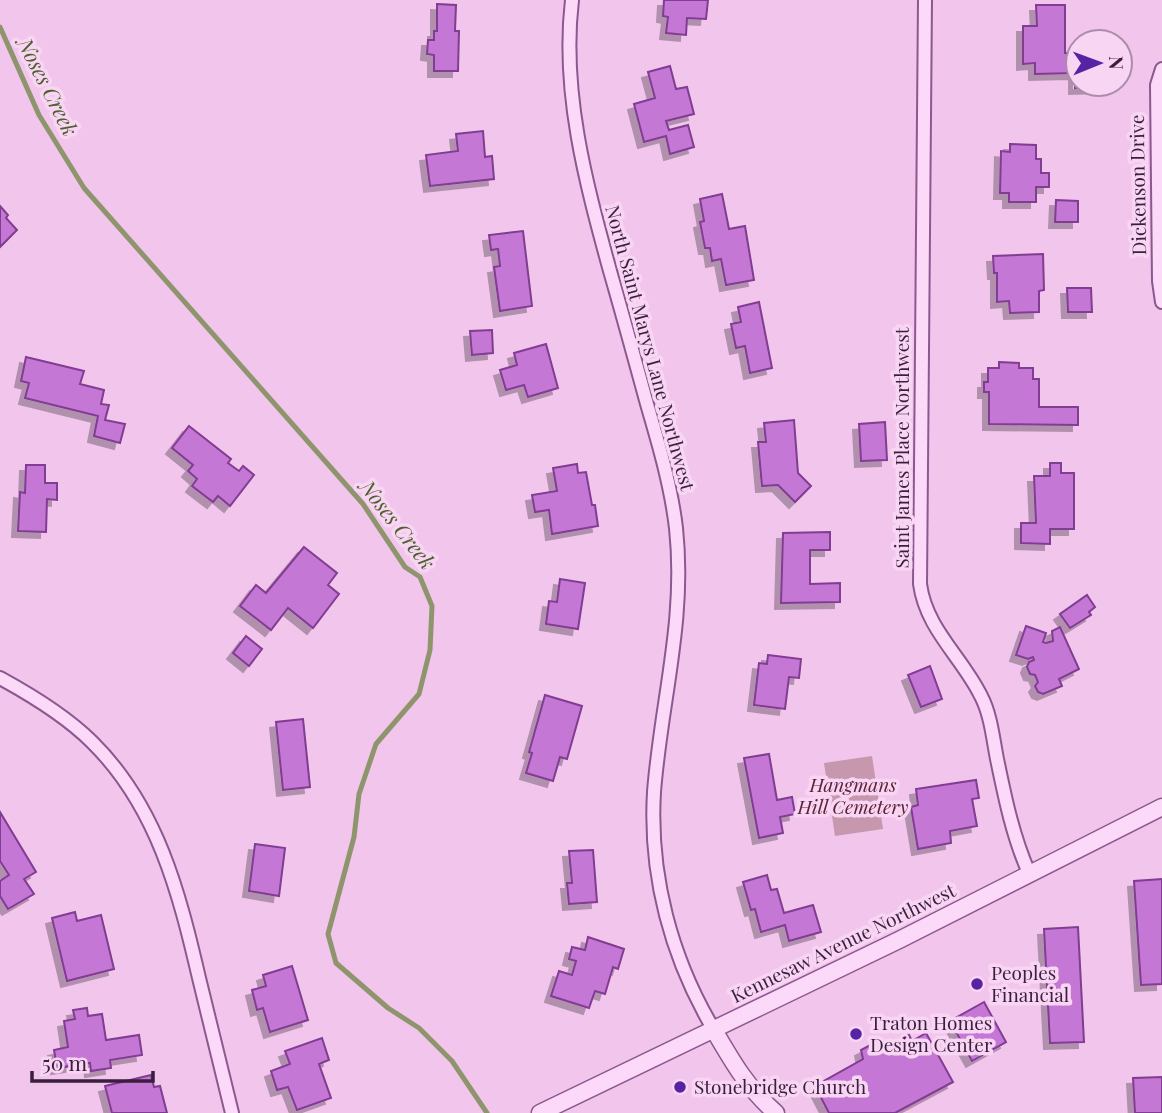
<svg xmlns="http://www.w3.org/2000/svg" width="1162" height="1113" font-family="'Playfair Display',serif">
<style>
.cemetery{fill:#c697ad}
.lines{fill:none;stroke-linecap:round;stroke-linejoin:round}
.stream{stroke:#8e956c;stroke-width:5}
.building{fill:#c477d4;stroke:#803c91;stroke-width:2;filter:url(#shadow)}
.minor-casing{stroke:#8c598f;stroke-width:16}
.tertiary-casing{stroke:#8c598f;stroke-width:19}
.minor{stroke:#fcd9f8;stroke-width:12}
.tertiary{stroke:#fcd9f8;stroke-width:16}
.poi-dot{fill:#5723a4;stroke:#f9d5f4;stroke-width:2.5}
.labels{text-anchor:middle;stroke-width:7;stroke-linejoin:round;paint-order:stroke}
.street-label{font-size:19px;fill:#3a1e3e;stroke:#f9d5f4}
.park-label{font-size:19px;font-style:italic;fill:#5c2336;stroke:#f9d5f4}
.poi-label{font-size:19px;fill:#3a1e3e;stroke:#f9d5f4;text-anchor:start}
.water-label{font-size:21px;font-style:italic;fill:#4d5f2c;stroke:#f9d5f4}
</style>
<defs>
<filter id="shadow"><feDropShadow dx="-6" dy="6" stdDeviation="0" flood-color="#0004"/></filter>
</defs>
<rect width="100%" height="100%" fill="#f2c5ed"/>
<polygon class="cemetery" points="872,756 883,829 835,836 824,763"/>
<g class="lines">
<polyline class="stream" points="0,27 39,115 84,188 363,504 405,567 420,577 432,606 430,650 419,694 376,744 359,794 354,837 328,934 336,963 388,1008 419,1028 452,1061 487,1113"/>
</g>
<g class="building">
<polygon points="664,0 708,0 706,19 687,18 686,35 666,33 668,17 663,16"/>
<polygon points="437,4 456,5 455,31 459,31 458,71 434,71 434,55 427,54 428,40 434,40 434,31 437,31"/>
<polygon points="1036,5 1065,5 1065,53 1078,53 1078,84 1111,84 1111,87 1075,88 1075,73 1035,74 1035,63 1023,64 1023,26 1037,26"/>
<polygon points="670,66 676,89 687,87 694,114 666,121 669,130 688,125 694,147 670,154 666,136 644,142 634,104 655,98 648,72"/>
<polygon points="483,131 485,157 492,156 494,179 430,186 426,155 458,151 456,134"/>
<polygon points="1010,144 1036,145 1036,159 1041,159 1041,173 1049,173 1049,187 1036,187 1036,202 1009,202 1009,193 1000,193 1001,151 1010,152"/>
<polygon points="722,194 729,229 745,226 754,280 726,285 721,259 712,261 710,248 705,248 700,222 704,221 700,199"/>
<polygon points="1056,200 1078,201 1078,222 1055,222"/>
<polygon points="0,206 8,215 6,218 17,230 0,247"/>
<polygon points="523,231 532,306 500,311 494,267 500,266 498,249 491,250 489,235"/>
<polygon points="1043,254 1044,290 1039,291 1039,312 1010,313 1009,301 997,302 997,273 994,273 993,256"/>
<polygon points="1067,288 1091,288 1092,312 1068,312"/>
<polygon points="759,302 772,368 750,373 745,346 736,348 731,324 741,322 738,307"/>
<polygon points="492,330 493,353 472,355 470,331"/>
<polygon points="546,344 558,388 528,397 524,385 506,390 500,370 517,365 514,353"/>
<polygon points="26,357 84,371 80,384 104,390 101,404 109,405 105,420 125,424 120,443 94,436 98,416 25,398 29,383 21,381"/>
<polygon points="999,362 1019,363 1019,368 1033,368 1033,379 1039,379 1039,407 1078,407 1078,425 989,424 989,392 984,392 984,382 988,382 988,368 999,368"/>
<polygon points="794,420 798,473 811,486 795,502 778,485 762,486 758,442 766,442 764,423"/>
<polygon points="885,422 887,460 861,461 859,424"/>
<polygon points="189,426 231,459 228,463 239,471 243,466 254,475 230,506 218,496 213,502 192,486 197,479 188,471 193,465 172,448"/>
<polygon points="1050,463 1061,463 1061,473 1074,473 1074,529 1050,529 1050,544 1021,543 1021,523 1036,523 1034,476 1050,476"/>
<polygon points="577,464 578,473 586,472 592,505 595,505 598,526 552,534 549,510 535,512 532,495 557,491 553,468"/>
<polygon points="26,465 45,465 45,483 57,483 57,500 47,499 46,532 18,531 20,492 25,493"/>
<polygon points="830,532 830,550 810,550 810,584 840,583 840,602 781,603 783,533"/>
<polygon points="304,547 337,573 328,585 339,594 313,628 288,608 271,630 240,606 256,585 266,593"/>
<polygon points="560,579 585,583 578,629 546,624 549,601 557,602"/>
<polygon points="1087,595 1095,607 1089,612 1091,615 1070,628 1060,614"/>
<polygon points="1026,626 1046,633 1043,642 1046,643 1053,641 1052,631 1060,627 1079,669 1059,679 1062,686 1043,694 1038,692 1035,686 1038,682 1035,675 1030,674 1027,667 1029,662 1034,660 1033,657 1028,659 1016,655"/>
<polygon points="246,636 262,649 249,666 233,653"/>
<polygon points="768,655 801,659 799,678 789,677 785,709 754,705 759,663 767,664"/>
<polygon points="930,666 942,699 921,707 908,675"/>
<polygon points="545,695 582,706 567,759 560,757 553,781 526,773 532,753 529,752"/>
<polygon points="303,719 310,787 283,790 276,722"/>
<polygon points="769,754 777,800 792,797 795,814 780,817 783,833 759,838 744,758"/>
<polygon points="976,780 979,798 972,799 977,826 950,831 951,843 918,849 911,807 918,805 916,789"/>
<polygon points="0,812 36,872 24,879 34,894 8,909 0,896 0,881 9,875 0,861"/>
<polygon points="255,844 285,848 279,896 249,891"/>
<polygon points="593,850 597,902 569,904 567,883 572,883 569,851"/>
<polygon points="767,875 771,890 777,889 784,913 813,905 821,932 789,941 785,925 761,932 755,909 751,910 743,882"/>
<polygon points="1162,879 1162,984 1141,985 1134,881"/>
<polygon points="75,912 77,921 101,915 114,969 67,981 52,918"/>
<polygon points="1078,927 1084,1042 1050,1043 1044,929"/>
<polygon points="588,937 624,949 618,969 613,967 605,994 595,991 589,1008 551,996 559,971 572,975 576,961 569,959 572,947 585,950"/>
<polygon points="292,966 308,1020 270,1032 263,1008 257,1010 252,990 266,986 263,975"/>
<polygon points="984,1002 1006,1042 972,1061 950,1021"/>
<polygon points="87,1008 88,1016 102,1014 106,1040 139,1035 142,1055 110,1060 111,1068 91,1071 90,1063 57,1068 54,1050 68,1047 64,1021 75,1019 73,1010"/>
<polygon points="926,1033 953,1082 895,1113 829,1113 815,1086 863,1059 861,1050 872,1044 877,1053 909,1035 912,1041"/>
<polygon points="322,1038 329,1060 319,1064 331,1098 297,1110 288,1087 277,1090 271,1071 290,1064 285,1051"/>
<polygon points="151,1075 154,1087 160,1086 167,1113 112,1113 105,1086"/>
<polygon points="1162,1077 1162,1113 1135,1113 1133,1078"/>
</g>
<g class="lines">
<g class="minor-casing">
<g id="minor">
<path d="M572 0C561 92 586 183 610 271 623 316 635 360 647 404 659 445 671 486 676 528 686 621 661 701 654 792 649 875 671 958 714 1030"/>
<path d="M925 0 920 584C926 629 962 657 981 696 991 715 993 739 997 759 1005 798 1013 837 1029 873"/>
<polyline points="1162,69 1157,85 1159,281 1162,302"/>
<path d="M0 678C33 696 66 716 92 742 157 806 179 892 199 978 210 1023 221 1068 232 1113"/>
</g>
</g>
<g class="tertiary-casing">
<g id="tertiary">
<path d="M714 1030C732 1061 748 1089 776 1113"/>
<polyline points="540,1113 899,940 1162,807"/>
</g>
</g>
<use href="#minor" class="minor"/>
<use href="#tertiary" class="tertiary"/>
</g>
<g class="poi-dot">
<circle cx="977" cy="984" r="7"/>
<circle cx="856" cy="1034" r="7"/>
<circle cx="680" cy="1087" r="7"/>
</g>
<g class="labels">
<g class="street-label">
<text transform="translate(1138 185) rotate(-91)" y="7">Dickenson Drive</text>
<text transform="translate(650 348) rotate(75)" y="7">North Saint Marys Lane Northwest</text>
<text transform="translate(902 448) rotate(-90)" y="7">Saint James Place Northwest</text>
<text transform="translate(843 943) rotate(-26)" y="7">Kennesaw Avenue Northwest</text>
</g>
<g class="park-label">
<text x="853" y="792">Hangmans<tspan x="853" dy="22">Hill Cemetery</tspan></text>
</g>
<g class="poi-label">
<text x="991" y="980">Peoples<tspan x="991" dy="22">Financial</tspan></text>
<text x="870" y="1030">Traton Homes<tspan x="870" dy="22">Design Center</tspan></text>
<text x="694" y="1094">Stonebridge Church</text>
</g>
<g class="water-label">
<text transform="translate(47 87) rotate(63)" y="7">Noses Creek</text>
<text transform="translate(397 525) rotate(52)" y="7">Noses Creek</text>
</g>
</g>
<g transform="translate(1099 63) rotate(89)"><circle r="33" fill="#f9d5f4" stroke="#ad8cab" stroke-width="2"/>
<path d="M0-5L12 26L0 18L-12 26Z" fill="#5723a4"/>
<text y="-10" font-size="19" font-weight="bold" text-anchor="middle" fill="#3a1e3e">N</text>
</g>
<path d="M32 1071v10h121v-10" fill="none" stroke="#3a1e3e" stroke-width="3.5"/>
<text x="42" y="1071" font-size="21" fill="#3a1e3e" stroke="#f9d5f4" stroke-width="5" paint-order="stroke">50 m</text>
</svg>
